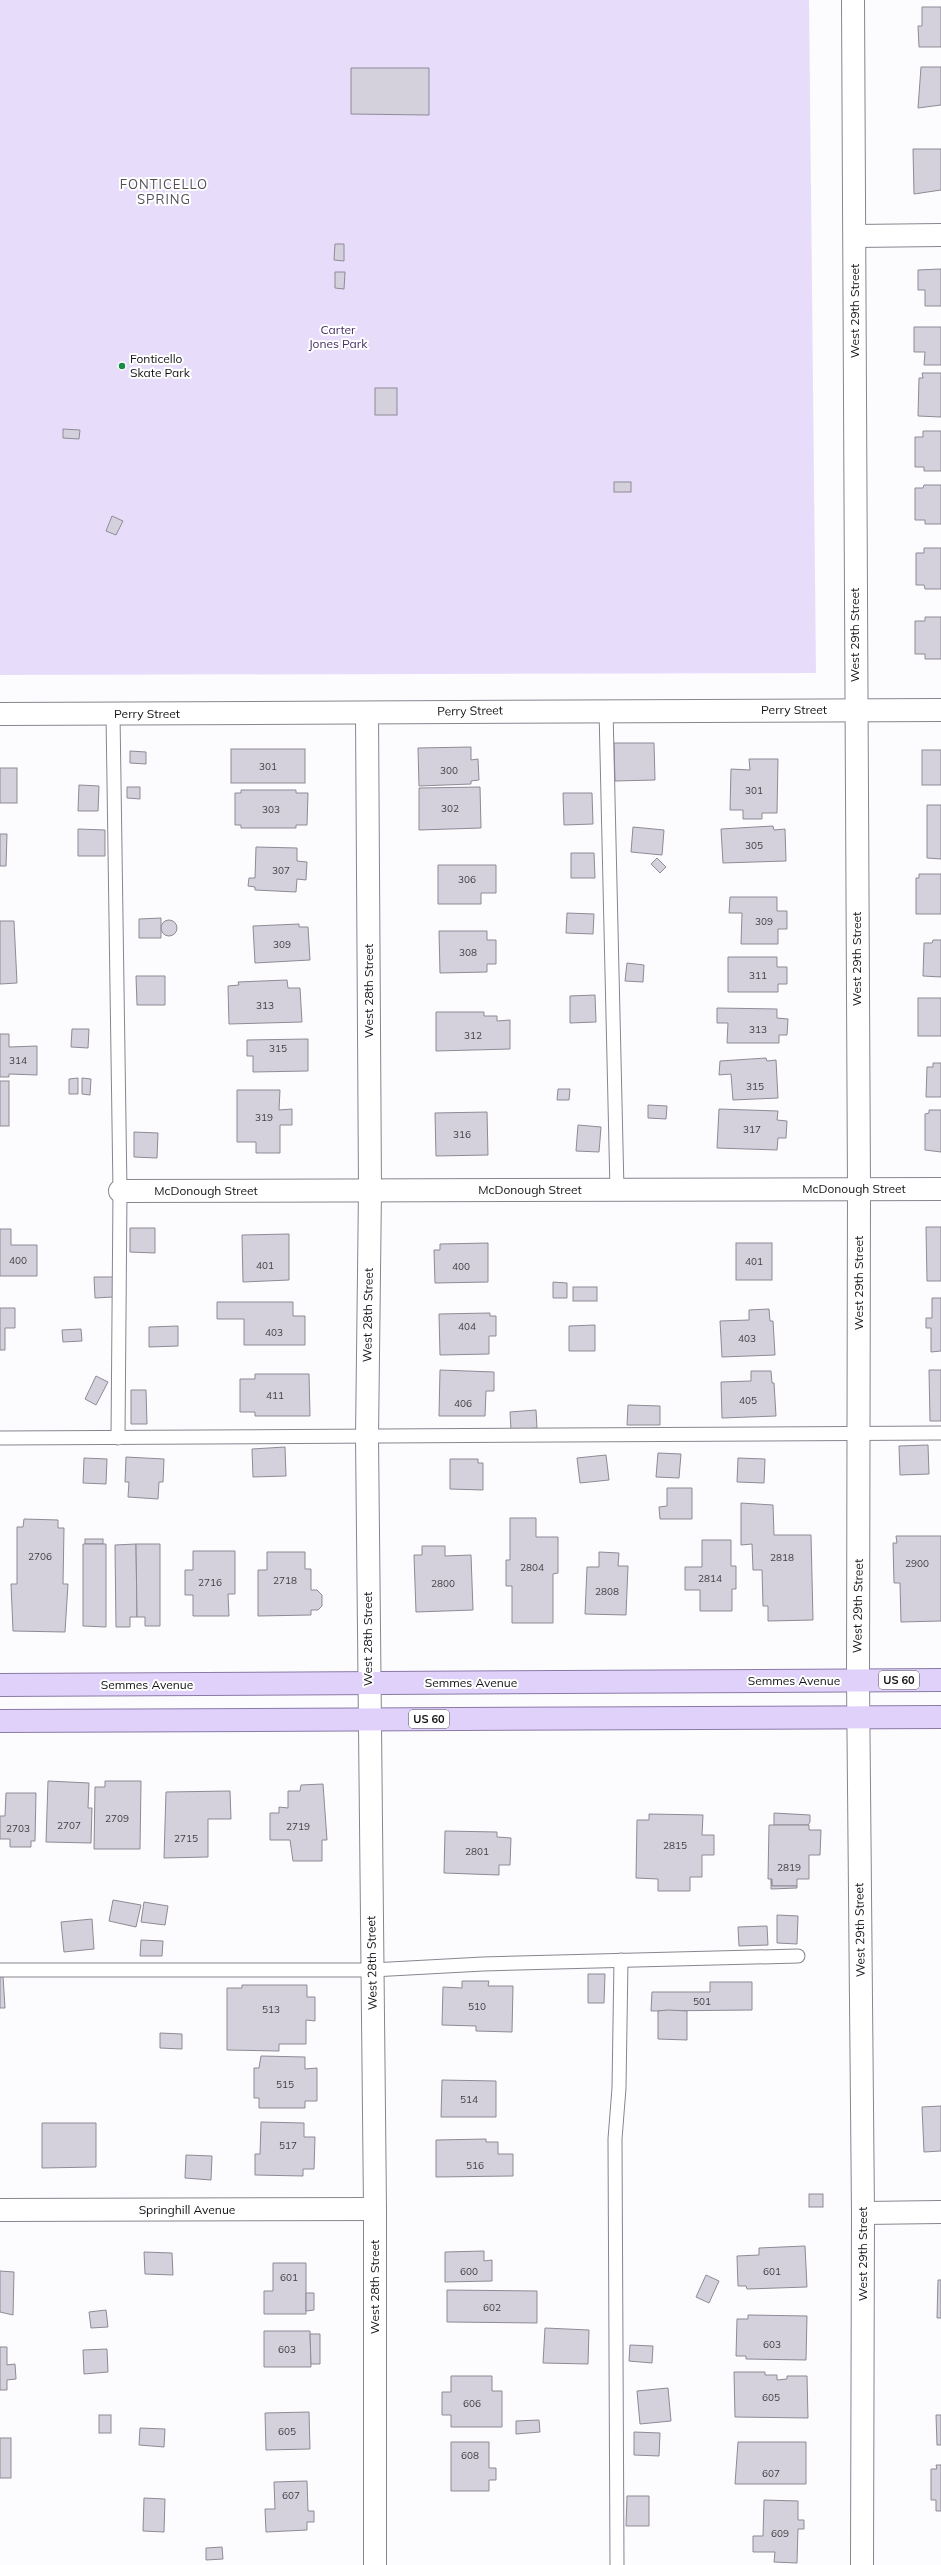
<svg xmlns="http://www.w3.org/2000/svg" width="941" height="2565" font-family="Mulish,sans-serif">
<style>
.green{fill:#e7ddfa}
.building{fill:#d4d0dc;stroke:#8f8b96}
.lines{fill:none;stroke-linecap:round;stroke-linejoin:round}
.service-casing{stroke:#88858f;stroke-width:15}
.minor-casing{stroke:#88858f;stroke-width:24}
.primary-casing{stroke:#8a7aa8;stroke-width:24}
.service{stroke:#fff;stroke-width:13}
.minor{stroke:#fff;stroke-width:22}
.primary{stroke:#e0d1fa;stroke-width:22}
.poi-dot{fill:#1a8b45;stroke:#fff;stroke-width:1.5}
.labels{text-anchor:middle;stroke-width:4;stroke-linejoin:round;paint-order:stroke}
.number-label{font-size:10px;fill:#424147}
.shield{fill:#fff;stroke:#59585b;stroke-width:1}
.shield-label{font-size:11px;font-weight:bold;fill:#121115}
.street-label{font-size:12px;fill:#121115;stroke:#fff}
.park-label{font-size:12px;fill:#452f66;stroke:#fff}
.poi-label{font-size:12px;fill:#121115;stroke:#fff;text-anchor:start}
.neighbourhood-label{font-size:13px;letter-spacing:1px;fill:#53505a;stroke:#fff}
</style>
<rect width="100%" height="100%" fill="#fcfbfd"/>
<polygon class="green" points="0,0 809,0 816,673 0,675"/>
<g class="building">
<polygon points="922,7 941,7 941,47 919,47 918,26 922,26"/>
<polygon points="921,67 941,67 941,105 918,108"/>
<polygon points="351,68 429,68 429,115 351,114"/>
<polygon points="913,149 941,149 941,190 914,194"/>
<polygon points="335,244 344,244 344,261 334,260"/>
<polygon points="941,269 941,306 925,306 925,290 918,290 918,270"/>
<polygon points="335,272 345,272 344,289 335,288"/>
<polygon points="914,327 941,327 941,365 924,365 925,352 914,352"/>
<polygon points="922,373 941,373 941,417 918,416 919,378 923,378"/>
<rect x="375" y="388" width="22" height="27"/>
<polygon points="63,429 80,430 79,439 63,438"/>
<polygon points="923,431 941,431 941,471 924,471 924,467 915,467 915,437 923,437"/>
<rect x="614" y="482" width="17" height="10"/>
<polygon points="924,485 941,485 941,524 925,524 925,520 915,520 915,488 923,488"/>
<polygon points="112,516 123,521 116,535 106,531"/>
<polygon points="924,548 941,548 941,589 925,589 924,585 916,585 916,553 924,553"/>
<polygon points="925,617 941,617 941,659 925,659 925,654 915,654 915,621 925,621"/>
<polygon points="614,743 654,743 655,780 615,781"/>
<polygon points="471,747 471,760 478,759 479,780 471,781 471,784 419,786 418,748"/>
<rect x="231" y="749" width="74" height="34"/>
<rect x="922" y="750" width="19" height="35"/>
<polygon points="130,751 146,752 146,764 130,763"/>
<polygon points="749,759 778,759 777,813 762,813 762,819 743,819 743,810 730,810 731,769 750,770"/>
<rect x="0" y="768" width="17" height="35"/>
<polygon points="79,785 99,786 98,811 78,811"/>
<polygon points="127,787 140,787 140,799 127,798"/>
<polygon points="480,787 481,828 419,830 419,788"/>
<polygon points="241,790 296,790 296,793 308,793 307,825 296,825 296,828 241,828 241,825 235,825 235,793 241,793"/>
<polygon points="563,793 592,793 593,824 564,825"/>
<polygon points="927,805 941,805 941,859 927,858"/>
<polygon points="773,826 774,830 785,829 786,861 723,863 721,829"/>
<polygon points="633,827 664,830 662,855 631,852"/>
<polygon points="78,829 105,830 105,856 78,856"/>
<polygon points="0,834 7,834 6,866 0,866"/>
<polygon points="256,847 297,848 297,861 307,862 306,880 297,879 296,892 255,890 255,887 248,886 249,878 255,878"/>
<polygon points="571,853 594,853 595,878 571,878"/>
<polygon points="657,858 666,867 660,873 651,864"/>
<polygon points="438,865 496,865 496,893 481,893 481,904 438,904"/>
<polygon points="919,874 941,874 941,914 916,914 916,878 919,878"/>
<polygon points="730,897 777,897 777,911 787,911 787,929 778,929 778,944 741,944 742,913 729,913"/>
<polygon points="567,913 594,914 593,934 566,933"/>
<polygon points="161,918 161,938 139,938 139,919"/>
<circle cx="169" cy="928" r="8"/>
<polygon points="0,921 14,921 17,983 0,984"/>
<polygon points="299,924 299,927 308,927 310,960 255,963 253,926"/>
<polygon points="439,931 487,931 487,940 496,940 496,964 487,964 487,972 440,973"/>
<polygon points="933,940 941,940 941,977 923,976 924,943 932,943"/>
<polygon points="728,957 777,957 777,967 787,967 787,984 778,984 778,992 728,992"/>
<polygon points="627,963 644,965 643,982 625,981"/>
<polygon points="136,976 165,976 165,1005 137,1005"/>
<polygon points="287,980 288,988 300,988 302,1022 229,1024 228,986 239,985 238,982"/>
<polygon points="595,995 596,1022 570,1023 570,996"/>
<rect x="918" y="998" width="23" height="38"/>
<polygon points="717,1008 777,1009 777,1018 788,1019 787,1035 779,1035 779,1043 727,1043 728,1023 717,1023"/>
<polygon points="436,1012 484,1012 484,1016 497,1016 497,1021 510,1020 510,1049 436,1051"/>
<polygon points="72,1029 89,1029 88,1048 71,1047"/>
<polygon points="0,1034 9,1034 9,1047 37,1046 37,1075 9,1074 9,1077 0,1077"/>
<polygon points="308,1039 308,1071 253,1072 253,1056 247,1056 247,1040"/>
<polygon points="766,1058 767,1061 776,1060 778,1098 733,1100 731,1074 719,1075 720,1061"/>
<polygon points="933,1063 941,1063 941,1097 926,1097 927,1067 933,1067"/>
<polygon points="78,1078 78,1094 69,1094 69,1079"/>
<polygon points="82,1078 91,1079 90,1095 82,1094"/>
<rect x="0" y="1081" width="9" height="45"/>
<polygon points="558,1089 570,1089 569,1100 557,1100"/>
<polygon points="237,1090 280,1090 279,1110 292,1109 292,1125 280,1125 280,1153 256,1153 256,1142 237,1142"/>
<polygon points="648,1105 667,1106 666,1119 648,1118"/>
<polygon points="719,1109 778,1111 777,1120 787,1121 786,1138 778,1138 777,1150 717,1148"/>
<polygon points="929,1110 941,1110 941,1152 925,1150 925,1114 929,1113"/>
<polygon points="487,1112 488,1155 436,1156 435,1113"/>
<polygon points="578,1125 601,1127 599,1152 576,1151"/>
<polygon points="134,1132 158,1133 157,1158 134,1157"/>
<polygon points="926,1227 941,1227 941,1281 927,1281"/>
<polygon points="130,1228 155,1228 155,1253 130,1252"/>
<polygon points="0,1229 11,1229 11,1245 37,1245 37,1276 0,1276"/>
<polygon points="289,1234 289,1280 243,1282 242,1235"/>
<polygon points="488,1243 488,1282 435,1283 434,1250 440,1250 440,1244"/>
<rect x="736" y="1243" width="36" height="37"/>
<polygon points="94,1277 113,1277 113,1297 95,1298"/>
<polygon points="553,1282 567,1283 567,1298 553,1298"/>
<rect x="573" y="1287" width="24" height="14"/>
<polygon points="932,1298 941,1298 941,1351 931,1352 931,1328 926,1328 926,1318 932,1318"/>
<polygon points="217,1302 293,1302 293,1316 305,1316 305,1345 244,1345 244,1319 217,1319"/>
<polygon points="0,1308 15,1308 15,1328 5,1328 5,1350 0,1350"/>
<polygon points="769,1309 770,1321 773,1321 775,1355 722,1357 720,1321 749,1320 749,1310"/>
<polygon points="490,1313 490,1316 496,1316 496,1336 489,1336 489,1354 440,1355 439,1314"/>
<polygon points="595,1325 595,1351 569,1351 569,1326"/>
<polygon points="178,1326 178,1346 149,1347 149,1327"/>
<polygon points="81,1329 82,1341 63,1342 62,1330"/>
<polygon points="440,1370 494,1372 494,1391 486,1391 485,1416 439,1416"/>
<polygon points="929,1370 941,1370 941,1421 930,1421"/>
<polygon points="751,1371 771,1371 772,1383 774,1383 776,1416 722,1418 721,1382 751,1381"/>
<polygon points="255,1374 309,1374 310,1416 255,1416 255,1412 240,1412 240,1379 255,1379"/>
<polygon points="96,1376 108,1382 96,1405 85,1399"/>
<polygon points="131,1390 146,1390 147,1424 131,1424"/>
<polygon points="628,1405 660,1406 660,1425 627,1425"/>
<polygon points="536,1410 537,1428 511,1430 510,1412"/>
<polygon points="928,1445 929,1474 900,1475 899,1446"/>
<polygon points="285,1447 286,1476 253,1477 252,1449"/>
<polygon points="658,1453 681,1454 679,1478 656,1477"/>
<polygon points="606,1455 609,1480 580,1483 577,1458"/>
<polygon points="126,1457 164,1459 163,1482 159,1482 158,1499 128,1497 129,1482 125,1482"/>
<polygon points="84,1458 107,1459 106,1484 83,1483"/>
<polygon points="738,1458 765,1459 764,1483 737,1482"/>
<polygon points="450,1459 478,1459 478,1463 483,1463 483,1490 450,1489"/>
<polygon points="667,1488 692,1488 692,1519 660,1519 659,1507 667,1506"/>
<polygon points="741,1503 773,1505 774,1535 811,1535 813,1620 768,1621 768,1606 763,1606 762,1570 753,1570 752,1544 741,1545"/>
<polygon points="510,1518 536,1518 536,1537 558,1537 558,1573 553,1574 553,1623 512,1623 512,1586 506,1586 506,1560 510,1560"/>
<polygon points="24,1519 58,1520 58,1528 64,1528 63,1584 68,1584 65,1632 13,1631 11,1584 17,1584 17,1527 23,1527"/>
<polygon points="896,1536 941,1536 941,1621 901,1622 900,1583 894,1583 893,1543 897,1543"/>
<rect x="85" y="1539" width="18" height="5"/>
<polygon points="702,1540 731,1540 731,1566 736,1566 736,1589 732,1589 732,1611 700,1611 700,1590 685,1590 685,1567 702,1567"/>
<polygon points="83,1544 106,1544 106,1627 83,1626"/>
<polygon points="136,1544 137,1617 130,1617 130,1627 116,1627 115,1545"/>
<polygon points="136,1544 160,1544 160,1626 145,1626 145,1617 137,1617"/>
<polygon points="422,1546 445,1546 445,1556 471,1555 473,1610 416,1612 414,1555 422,1555"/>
<polygon points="193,1551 235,1551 235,1594 228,1594 229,1616 193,1616 193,1595 185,1595 185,1570 193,1570"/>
<polygon points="267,1552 305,1552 305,1569 311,1569 311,1590 317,1590 322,1595 322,1606 318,1610 311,1610 311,1615 258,1616 258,1570 267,1570"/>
<polygon points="599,1552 619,1553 618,1566 628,1566 626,1615 585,1614 587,1567 599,1567"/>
<polygon points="48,1781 89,1783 88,1808 92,1808 91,1843 46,1842"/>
<polygon points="105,1781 141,1781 140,1849 94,1849 95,1787 105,1787"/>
<polygon points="323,1784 327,1840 322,1840 322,1861 293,1861 290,1840 270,1840 270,1813 279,1813 279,1807 288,1808 288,1791 300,1791 301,1785"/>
<polygon points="230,1791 231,1819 208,1819 208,1857 164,1858 166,1792"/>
<polygon points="6,1793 36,1793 35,1841 31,1841 31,1847 10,1847 10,1839 0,1839 0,1816 5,1816"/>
<polygon points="774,1813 810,1815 810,1822 808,1825 774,1825"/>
<polygon points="649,1814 703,1815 702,1835 714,1835 714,1855 702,1855 702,1877 690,1877 690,1891 658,1891 658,1879 636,1878 637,1820 649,1820"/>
<polygon points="769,1825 809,1825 809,1830 821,1830 820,1855 809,1855 809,1879 797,1879 797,1886 772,1886 772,1879 768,1879"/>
<polygon points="445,1831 497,1832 497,1837 511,1838 510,1865 499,1865 499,1875 444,1873"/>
<polygon points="771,1879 772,1886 797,1886 797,1888 771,1889"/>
<polygon points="113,1900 141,1905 136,1927 109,1921"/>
<polygon points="144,1902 168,1906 165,1925 141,1922"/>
<polygon points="777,1915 798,1916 797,1944 777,1943"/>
<polygon points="92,1919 94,1949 64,1952 61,1922"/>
<polygon points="767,1926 768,1945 739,1946 738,1927"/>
<polygon points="141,1940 163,1941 162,1956 140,1956"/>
<polygon points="588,1974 605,1974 604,2003 588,2003"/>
<polygon points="3,1976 5,2008 0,2008 0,1977"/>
<polygon points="462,1981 489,1981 488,1986 513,1986 512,2032 476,2031 476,2026 442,2025 443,1987 462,1988"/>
<polygon points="710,1982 752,1982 752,2010 651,2011 652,1992 710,1992"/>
<polygon points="242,1985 307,1985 307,1997 315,1997 315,2021 306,2020 306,2044 279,2044 279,2051 227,2050 227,1988 242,1988"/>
<polygon points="668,2010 687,2011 687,2040 658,2039 658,2011"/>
<polygon points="160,2033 182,2034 182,2049 160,2048"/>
<polygon points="261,2056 305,2057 305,2069 317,2068 317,2101 305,2101 305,2108 259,2108 259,2098 254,2098 254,2068 259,2068"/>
<polygon points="442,2080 496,2081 496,2117 441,2117"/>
<polygon points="941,2106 941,2151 924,2152 922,2107"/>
<polygon points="261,2122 304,2123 304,2137 315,2137 314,2169 303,2169 303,2176 255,2175 255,2154 260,2154"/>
<polygon points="42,2123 96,2123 96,2167 42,2168"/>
<polygon points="486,2139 486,2142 498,2142 498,2154 513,2154 513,2176 436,2177 436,2140"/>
<polygon points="186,2155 212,2156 211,2180 185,2178"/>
<rect x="809" y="2194" width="14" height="13"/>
<polygon points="805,2246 807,2287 747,2289 746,2286 738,2286 737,2256 759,2255 759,2248"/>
<polygon points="484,2251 484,2261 492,2260 492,2281 445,2282 445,2252"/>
<polygon points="144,2252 172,2253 173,2275 145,2274"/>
<polygon points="273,2263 306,2263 306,2314 264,2314 264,2291 273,2291"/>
<polygon points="0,2271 14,2272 13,2315 0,2312"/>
<polygon points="706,2275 719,2281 709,2303 696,2297"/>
<polygon points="938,2280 941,2280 941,2318 937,2318"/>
<polygon points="447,2290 537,2291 537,2323 447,2322"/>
<polygon points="306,2293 314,2293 314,2310 306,2311"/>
<polygon points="106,2310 108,2327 91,2328 89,2312"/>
<polygon points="748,2315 807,2316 806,2360 746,2359 746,2356 736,2356 737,2319 748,2319"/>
<polygon points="545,2328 589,2330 588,2364 543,2363"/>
<polygon points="264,2331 310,2331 311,2367 264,2367"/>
<polygon points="310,2334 320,2334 320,2364 311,2364"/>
<polygon points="630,2345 653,2346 652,2363 629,2361"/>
<polygon points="0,2347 7,2347 7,2365 15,2364 16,2379 7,2380 7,2390 0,2390"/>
<polygon points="107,2349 108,2372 84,2374 83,2350"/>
<polygon points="734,2372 765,2372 765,2375 777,2375 777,2380 787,2379 787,2376 807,2376 808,2418 735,2417"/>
<polygon points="451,2376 492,2376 492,2391 502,2391 502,2427 451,2427 451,2415 442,2415 442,2392 451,2392"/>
<polygon points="668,2388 671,2421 640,2424 637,2391"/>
<polygon points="309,2412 310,2449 266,2450 265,2413"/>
<rect x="99" y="2415" width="12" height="18"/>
<polygon points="936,2415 941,2415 941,2445 937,2445"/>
<polygon points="539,2420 540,2432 516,2434 516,2421"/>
<polygon points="140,2428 165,2429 164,2447 139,2445"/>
<polygon points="634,2432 660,2433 659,2456 634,2455"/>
<rect x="0" y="2438" width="11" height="40"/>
<polygon points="451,2442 489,2442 489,2468 496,2468 496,2480 489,2480 489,2491 451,2491"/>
<polygon points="738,2442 806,2442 806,2484 735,2484"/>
<polygon points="936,2465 941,2465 941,2511 936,2511 936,2500 931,2500 931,2469 937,2469"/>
<polygon points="307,2481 308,2511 314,2511 314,2522 307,2522 307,2530 266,2532 265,2509 275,2509 274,2482"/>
<polygon points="627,2496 649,2496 649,2526 626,2526"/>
<polygon points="144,2498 165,2499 164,2532 143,2531"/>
<polygon points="764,2500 798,2501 798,2520 804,2520 804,2529 798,2529 797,2563 774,2562 775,2552 753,2552 753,2536 763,2536"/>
<polygon points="222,2547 223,2559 206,2560 206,2548"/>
</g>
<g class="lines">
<g class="service-casing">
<g id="service">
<polyline points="606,710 617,1190"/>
<polyline points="113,714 120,1191 118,1438"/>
<polyline points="0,1438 941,1433"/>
<polyline points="0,1970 372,1970 483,1964 798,1956"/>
<polyline points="617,2565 615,2139 619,2088 621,1960"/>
</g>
</g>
<g class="minor-casing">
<g id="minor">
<polyline points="853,0 859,1190 858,1680 863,2213 862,2565"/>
<polyline points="855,236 941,235"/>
<polyline points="367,713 370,1190 367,1437 375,2209 375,2565"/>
<polyline points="0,714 941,710"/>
<polyline points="120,1191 941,1189"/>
<polyline points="0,2210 375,2209"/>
<polyline points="863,2213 941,2212"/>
</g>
</g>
<g class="primary-casing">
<g id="primary">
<polyline points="0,1685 941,1680"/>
<polyline points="0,1721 941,1717"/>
</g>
</g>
<use href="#service" class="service"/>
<use href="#minor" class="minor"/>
<use href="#primary" class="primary"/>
</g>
<circle class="poi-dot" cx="122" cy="366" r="4"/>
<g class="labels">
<g class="number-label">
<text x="268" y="770">301</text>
<text x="449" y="774">300</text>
<text x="754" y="794">301</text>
<text x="450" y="812">302</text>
<text x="271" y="813">303</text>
<text x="754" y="849">305</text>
<text x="281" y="874">307</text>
<text x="467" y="883">306</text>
<text x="764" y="925">309</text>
<text x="282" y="948">309</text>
<text x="468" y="956">308</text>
<text x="758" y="979">311</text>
<text x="265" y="1009">313</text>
<text x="758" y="1033">313</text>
<text x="473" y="1039">312</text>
<text x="278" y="1052">315</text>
<text x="18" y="1064">314</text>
<text x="755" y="1090">315</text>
<text x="264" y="1121">319</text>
<text x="752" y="1133">317</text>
<text x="462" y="1138">316</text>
<text x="18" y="1264">400</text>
<text x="754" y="1265">401</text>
<text x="265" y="1269">401</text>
<text x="461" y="1270">400</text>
<text x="467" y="1330">404</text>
<text x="274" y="1336">403</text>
<text x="747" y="1342">403</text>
<text x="275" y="1399">411</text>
<text x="748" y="1404">405</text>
<text x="463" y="1407">406</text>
<text x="40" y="1560">2706</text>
<text x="782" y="1561">2818</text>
<text x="917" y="1567">2900</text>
<text x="532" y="1571">2804</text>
<text x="710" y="1582">2814</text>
<text x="285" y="1584">2718</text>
<text x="210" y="1586">2716</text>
<text x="443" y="1587">2800</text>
<text x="607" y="1595">2808</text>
<text x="117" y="1822">2709</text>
<text x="69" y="1829">2707</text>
<text x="298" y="1830">2719</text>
<text x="18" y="1832">2703</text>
<text x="186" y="1842">2715</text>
<text x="675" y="1849">2815</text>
<text x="477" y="1855">2801</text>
<text x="789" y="1871">2819</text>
<text x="702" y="2005">501</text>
<text x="477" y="2010">510</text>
<text x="271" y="2013">513</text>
<text x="285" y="2088">515</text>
<text x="469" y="2103">514</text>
<text x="288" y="2149">517</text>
<text x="475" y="2169">516</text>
<text x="469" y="2275">600</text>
<text x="772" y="2275">601</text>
<text x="289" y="2281">601</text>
<text x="492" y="2311">602</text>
<text x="772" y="2348">603</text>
<text x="287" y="2353">603</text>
<text x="771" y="2401">605</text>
<text x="472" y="2407">606</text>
<text x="287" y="2435">605</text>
<text x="470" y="2459">608</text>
<text x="771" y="2477">607</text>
<text x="291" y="2499">607</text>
<text x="780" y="2537">609</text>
</g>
<g class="shield">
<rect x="879" y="1671" width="40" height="18" rx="3"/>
<rect x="409" y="1710" width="40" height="18" rx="3"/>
</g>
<g class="shield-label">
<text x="899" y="1684">US 60</text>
<text x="429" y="1723">US 60</text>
</g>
<g class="street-label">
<text transform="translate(855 311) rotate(-90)" y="4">West 29th Street</text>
<text transform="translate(855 635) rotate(-90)" y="4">West 29th Street</text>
<text x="794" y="714">Perry Street</text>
<text transform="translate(470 711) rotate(-1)" y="4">Perry Street</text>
<text x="147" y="718">Perry Street</text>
<text transform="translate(857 959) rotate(-90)" y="4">West 29th Street</text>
<text transform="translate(369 991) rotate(-90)" y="4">West 28th Street</text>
<text x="854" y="1193">McDonough Street</text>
<text x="530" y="1194">McDonough Street</text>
<text x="206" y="1195">McDonough Street</text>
<text transform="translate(859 1283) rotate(-90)" y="4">West 29th Street</text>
<text transform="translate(368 1315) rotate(-89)" y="4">West 28th Street</text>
<text transform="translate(858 1606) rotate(-89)" y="4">West 29th Street</text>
<text transform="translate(368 1639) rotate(-90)" y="4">West 28th Street</text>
<text x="794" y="1685">Semmes Avenue</text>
<text x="471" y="1687">Semmes Avenue</text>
<text x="147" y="1689">Semmes Avenue</text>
<text transform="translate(860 1930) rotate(-91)" y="4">West 29th Street</text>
<text transform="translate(372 1963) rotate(-91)" y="4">West 28th Street</text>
<text x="187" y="2214">Springhill Avenue</text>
<text transform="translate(863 2254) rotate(-90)" y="4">West 29th Street</text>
<text transform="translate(375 2287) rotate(-90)" y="4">West 28th Street</text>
</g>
<g class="park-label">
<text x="338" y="334">Carter<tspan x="338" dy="14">Jones Park</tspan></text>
</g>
<g class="poi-label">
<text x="130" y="363">Fonticello<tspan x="130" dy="14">Skate Park</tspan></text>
</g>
<g class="neighbourhood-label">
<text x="164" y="189">FONTICELLO<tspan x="164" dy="15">SPRING</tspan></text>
</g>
</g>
</svg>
